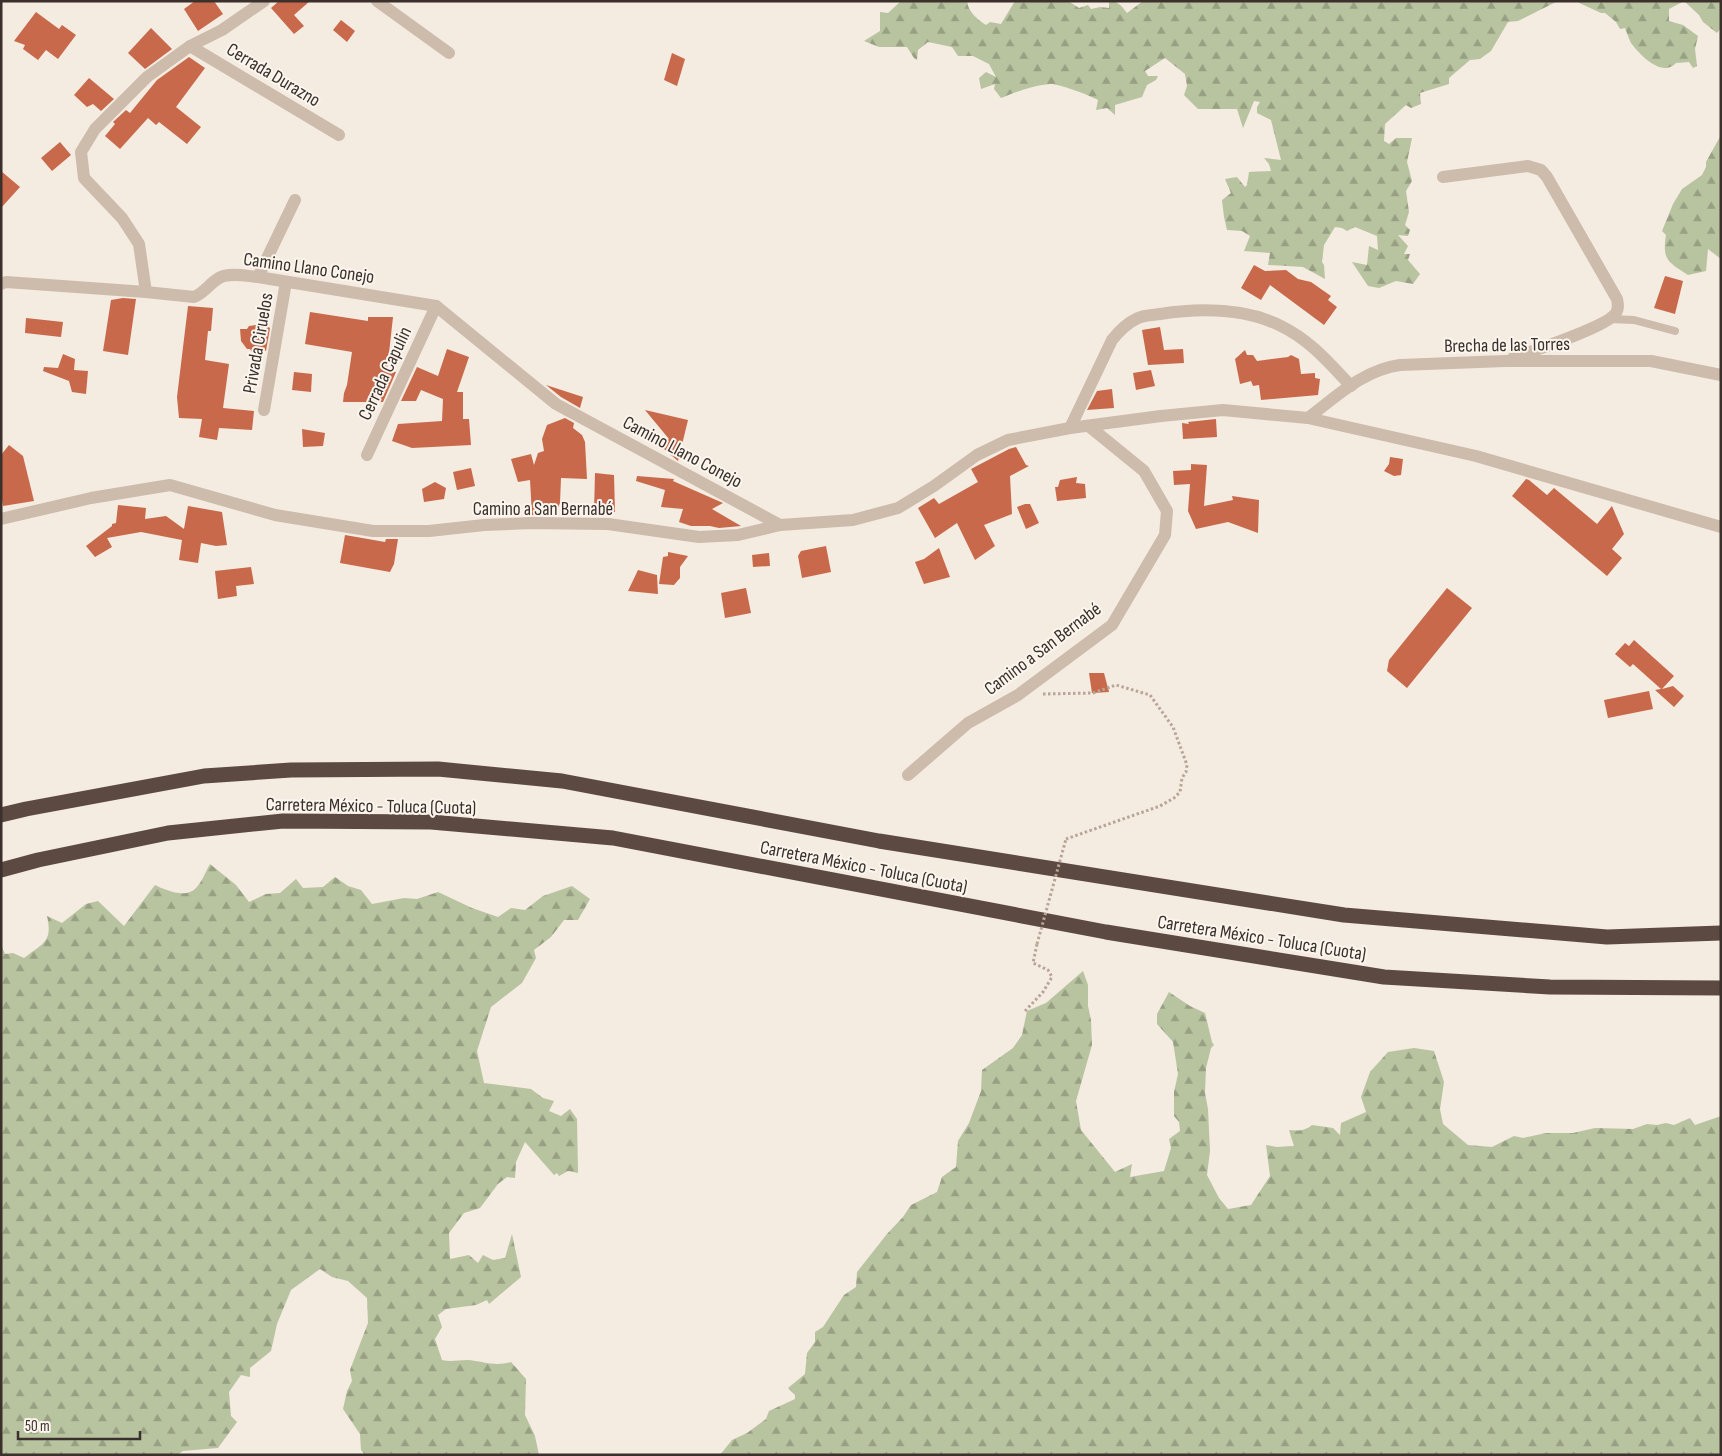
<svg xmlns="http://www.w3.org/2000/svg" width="1722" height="1456" font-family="'Sofia Sans Condensed',sans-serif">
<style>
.forest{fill:url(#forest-firs)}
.building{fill:#c8694b}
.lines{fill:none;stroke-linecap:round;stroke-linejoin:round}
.path{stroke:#b9a596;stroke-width:3;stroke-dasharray:2.5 2.5;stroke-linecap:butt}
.lane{stroke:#cdbbac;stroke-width:8}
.street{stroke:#cdbbac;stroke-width:12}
.highway{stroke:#5c4a42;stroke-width:15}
.path-bridge{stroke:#b9a596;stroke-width:3;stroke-dasharray:2.5 2.5;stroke-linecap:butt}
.labels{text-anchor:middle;stroke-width:4;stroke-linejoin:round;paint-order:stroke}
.street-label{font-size:19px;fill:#3b302b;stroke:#fbf5ee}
</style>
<defs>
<pattern id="forest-firs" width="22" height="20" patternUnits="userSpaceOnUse" patternTransform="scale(1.25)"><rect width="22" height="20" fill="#b8c4a0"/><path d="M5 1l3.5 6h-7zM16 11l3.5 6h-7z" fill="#97a083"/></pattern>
</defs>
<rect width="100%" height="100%" fill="#f4ebe1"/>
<g class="forest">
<path d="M901 1H967C968 12 978 20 986 25L990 22 1001 24 1015 1H1068L1079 8 1088 5 1091 9 1100 7 1109 8V1C1119 1 1122 7 1127 13L1143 1H1558L1518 21 1508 22 1491 51 1480 59 1470 60 1449 78V84L1420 93 1421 104 1411 108 1406 105 1385 124 1384 141 1389 144 1396 138H1412L1407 162 1412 181 1406 191 1409 212 1405 225 1410 230 1408 236 1398 235 1408 246 1404 254H1410L1408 260 1420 274 1413 284 1396 281 1379 288 1368 286 1352 262 1367 265 1369 246 1378 250 1377 236 1355 227 1347 231 1342 228 1335 227 1324 245 1322 262 1324 265 1325 279 1303 267 1268 265 1270 253 1244 251 1250 236 1242 231 1227 230 1224 217 1222 200 1231 193 1225 179 1237 177 1245 187 1247 185 1249 172 1271 171 1269 164 1264 158 1281 160 1271 120 1257 113V107L1260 102 1254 101 1243 128 1237 109H1198L1184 95 1187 86 1185 74 1165 58 1145 71 1148 76H1158L1156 80 1147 85 1142 97 1115 105V115L1107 108 1096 110 1098 100C1089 95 1060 84 1050 84 1035 85 1015 92 1001 98L994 89 995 84 981 89 979 78 986 72 996 77 989 64 973 56H958L952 47 928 42 918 50 917 60 914 58 907 47H879L864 41 880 31V12L888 13Z"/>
<path d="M1575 1H1721V28L1717 33 1703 22 1699 15 1684 1 1669 9V21L1683 25 1698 36 1695 49 1697 66 1693 68 1689 62 1676 63C1662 78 1640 55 1631 43 1629 39 1627 33 1625 28L1620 29 1616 22 1605 13H1601Z"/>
<path d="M1721 135V259L1708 249 1706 271 1688 275C1668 262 1662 260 1666 235L1662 231 1673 204 1682 189 1702 175 1706 167V162Z"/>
<path d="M210 864 236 885 249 902 266 894 280 893 296 879 303 888 323 887 335 877 348 886 361 890 372 904 404 898 417 899 438 892 472 908 498 917 511 908 525 910 543 896 572 886 590 899 578 920H564L551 937 534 950 536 958 522 983 491 1007 477 1051 484 1083 531 1089 543 1098 554 1101 549 1111 561 1116 570 1109 577 1119 578 1173 568 1171 559 1176 557 1173 554 1175 525 1142 516 1162 515 1178 507 1177 498 1184 480 1208 464 1213 449 1233 450 1259 469 1255 478 1263 483 1255 493 1260 505 1258 512 1234 521 1277 489 1304 487 1300 476 1305 446 1309 438 1315 442 1327 435 1339 442 1360C451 1362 458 1360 467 1360 483 1361 494 1367 511 1362L526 1379 525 1415 535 1436 539 1455H365L361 1450 360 1434 343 1409 347 1391 352 1381 350 1370 368 1323 367 1298 348 1281 332 1277 320 1269 291 1290 277 1324 271 1351 250 1368V1377L241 1375 229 1392 231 1416 237 1422 218 1448 183 1451 177 1455H1V945L5 954 13 953 24 958C43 943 53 942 47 916L62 923 86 904 98 901 124 926 155 885C165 890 186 899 196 888 202 882 206 871 210 864Z"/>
<path d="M1083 971 1088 985V1006L1091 1020 1092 1045 1076 1101 1081 1130 1115 1172 1132 1164 1130 1177 1164 1171 1171 1148 1169 1139 1180 1131 1179 1122 1174 1116V1092L1178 1074 1173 1042 1157 1024V1014L1169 992 1190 1006 1205 1013 1212 1042 1214 1045 1211 1048 1206 1068 1205 1093 1208 1109 1210 1151 1207 1175 1219 1198 1228 1209 1251 1205 1270 1176 1266 1145 1277 1147 1294 1146 1289 1130C1298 1131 1305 1131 1312 1125L1333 1128 1340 1135 1341 1123 1366 1112 1361 1097 1370 1072 1388 1052 1414 1048 1434 1051 1444 1082 1440 1109 1443 1124 1468 1145 1492 1147 1514 1136 1523 1138 1546 1133H1573L1595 1128 1633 1129 1647 1124 1657 1125 1666 1123 1674 1125 1690 1118 1695 1125 1721 1116V1455H720L732 1440 747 1433 766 1419 769 1411 795 1399V1395L788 1388 805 1374 807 1353 815 1342V1332L823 1327 844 1295 856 1287 857 1272 887 1234 903 1217 911 1205 937 1192 942 1177 956 1167 958 1141 969 1123 981 1091 982 1070 1013 1048 1022 1035 1027 1011 1046 1003Z"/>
</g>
<g class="building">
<polygon points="195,1 214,1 223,14 198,31 184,9"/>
<polygon points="279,1 310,1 294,15 304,26 294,34 271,8"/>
<polygon points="36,12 59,29 62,25 76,35 58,59 46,50 38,60 23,49 25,45 14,41"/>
<polygon points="341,20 355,31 347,42 333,30"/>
<polygon points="151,28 172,49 145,69 128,53"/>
<polygon points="672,53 685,59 677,86 664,80"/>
<polygon points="189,57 205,68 176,107 201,127 187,144 159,122 156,125 148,118 120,149 105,136 115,124 113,122 126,110 130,113 157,80"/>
<polygon points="89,78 114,99 101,111 93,104 87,107 74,95"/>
<polygon points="60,142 71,155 52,171 41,158"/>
<polygon points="1,171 20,187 1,208"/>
<polygon points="1254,265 1265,271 1286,270 1298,279 1311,282 1331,296 1328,300 1337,307 1324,325 1270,285 1261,300 1241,288"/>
<polygon points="1665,276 1683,281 1675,314 1654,308"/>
<polygon points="123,298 136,299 128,355 103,351 111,300"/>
<polygon points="188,306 213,308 211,331 208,331 205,360 229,364 223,408 254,411 252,430 219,428 217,440 199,437 202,419 179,418 177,397"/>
<polygon points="310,312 368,321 368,317 393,317 387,371 396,372 383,402 343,402 344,393 347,385 352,352 305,344"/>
<polygon points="26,318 63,322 61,337 25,333"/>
<polygon points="263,324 270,328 266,351 261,349 253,354 250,349 247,349 241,341 240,329 247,329 249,326"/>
<polygon points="1160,327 1164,350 1183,349 1184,363 1148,365 1142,330"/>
<polygon points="447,349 469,357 457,392 463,392 463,419 469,419 471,445 412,448 392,441 398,424 442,421 443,399 421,390 416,401 401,401 417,367 438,376"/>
<polygon points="1245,350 1247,355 1253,355 1257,361 1288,357 1291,355 1299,359 1301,374 1315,373 1315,378 1320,379 1318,395 1261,400 1259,385 1253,386 1251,381 1240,384 1235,359"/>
<polygon points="63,354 75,359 74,370 88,371 86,394 72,392 69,381 43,371 44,367 58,368"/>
<polygon points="1151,370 1155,386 1136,390 1133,373"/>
<polygon points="294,372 312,374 311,392 292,390"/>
<polygon points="546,385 583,397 580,408 561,397"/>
<polygon points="1112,389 1114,408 1087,410 1097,391"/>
<polygon points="645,410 688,420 678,461 649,436 669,439"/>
<polygon points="565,418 574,423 573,428 582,435 585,442 587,479 561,478 560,503 556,512 532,515 530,480 518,482 511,459 531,454 534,465 538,453 544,451 542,439 547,425"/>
<polygon points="1216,419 1217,437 1183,439 1182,423 1189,424 1188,422"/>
<polygon points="302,429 325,433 323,446 303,447"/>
<polygon points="9,445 23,456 34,501 3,506 1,494 1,455"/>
<polygon points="1016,447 1026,465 1029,466 1010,476 1012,514 984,525 995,546 975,560 957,523 935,538 918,508 934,498 939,504 978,482 971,469 1009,449"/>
<polygon points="1390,457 1403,459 1401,475 1394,476 1384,471 1389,464"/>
<polygon points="1191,464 1207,465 1204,506 1233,500 1232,496 1259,500 1258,533 1228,522 1196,529 1188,511 1190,484 1174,485 1173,471 1191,470"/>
<polygon points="471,468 475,486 457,490 453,472"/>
<polygon points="595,473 614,475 615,512 594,513"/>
<polygon points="637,476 674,479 673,481 723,503 712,509 741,526 719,528 710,526 691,526 679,522 683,509 661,507 665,490 636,481"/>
<polygon points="1077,477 1076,483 1085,484 1086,498 1057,501 1055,487 1058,487 1060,480"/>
<polygon points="1526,479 1529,480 1547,495 1554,488 1597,524 1612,506 1624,534 1612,549 1622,558 1607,576 1512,496"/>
<polygon points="435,482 446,488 444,499 424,502 422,489"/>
<polygon points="1025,504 1030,504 1039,523 1026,529 1017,507"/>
<polygon points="118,505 146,508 145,519 166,516 184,529 188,506 222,512 227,545 216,546 201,543 198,563 179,560 182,540 141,532 107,538 112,547 95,557 86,546 112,526 112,524 116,523"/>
<polygon points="345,535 385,542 386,539 398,539 394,564 390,572 340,563"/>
<polygon points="826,546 831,572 802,578 798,556 801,551"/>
<polygon points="939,548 950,577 924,584 915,562 924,559"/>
<polygon points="668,552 688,556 680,567 680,578 674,585 659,584 663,557 668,556"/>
<polygon points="769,553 770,566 753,567 752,555"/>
<polygon points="251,567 254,584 236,586 237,596 218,599 215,571"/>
<polygon points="638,570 657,575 658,594 628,591"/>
<polygon points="746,588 751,613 725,618 721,593"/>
<polygon points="1447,588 1472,608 1407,688 1387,671 1389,660"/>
<polygon points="1634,640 1674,676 1662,689 1673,686 1684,696 1674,707 1655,690 1661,689 1633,664 1630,667 1615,654 1625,643 1629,646"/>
<polygon points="1089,673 1104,673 1109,692 1092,693"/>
<polygon points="1649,691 1653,709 1608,718 1604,700"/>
</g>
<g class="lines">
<g class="path">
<polyline points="1043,694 1093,693 1116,685 1150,695 1173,727 1187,765 1186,772 1182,778 1180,792 1174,798 1160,806 1066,839"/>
<polyline points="1025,1011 1043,992 1052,977 1048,970 1033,963 1037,944"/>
</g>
<polyline class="lane" points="1610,319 1634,320 1675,331"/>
<g class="street">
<path d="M264 1 222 30 190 46 147 77 95 129 81 152 84 178 122 218 139 244 146 292 194 297C204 293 209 284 219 278 229 272 246 276 258 277L436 306 556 404 780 525"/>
<polyline points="377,1 449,53"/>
<polyline points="190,46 339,135"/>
<path d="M1443 177 1528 166 1541 170 1547 177 1617 299C1618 304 1619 308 1616 313 1607 327 1532 351 1513 358"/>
<polyline points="258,277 295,200"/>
<polyline points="1,284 6,282 146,292"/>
<polyline points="264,410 286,282"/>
<path d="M1308 418C1336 397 1363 370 1400 365L1505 361H1651L1721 375"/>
<path d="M1070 428 1112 340C1119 331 1127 323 1138 318 1144 315 1153 315 1160 314 1200 308 1245 308 1281 326 1310 340 1329 363 1351 386"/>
<polyline points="367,455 436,306"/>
<polyline points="1,519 91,498 170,485 275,515 373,531 429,531 484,525 531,523 608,524 699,537 738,535 780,525 853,520 898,508 934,486 977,455 1008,440 1070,428 1161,416 1223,410 1308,418 1476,456 1721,527"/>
<polyline points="908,775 968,723 1018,695 1112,625 1165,535 1167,511 1144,471 1090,427"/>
</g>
<g class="highway">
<polyline points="1,815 26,809 204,776 291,770 438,769 562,781 879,841 1344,915 1607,937 1721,933"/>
<polyline points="1,870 38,860 168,833 283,821 431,822 613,838 1106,932 1384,977 1550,987 1721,988"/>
</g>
<polyline class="path-bridge" points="1037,944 1066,839"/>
</g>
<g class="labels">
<g class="street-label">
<text transform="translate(274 74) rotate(31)" y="7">Cerrada Durazno</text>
<text transform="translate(309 267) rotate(8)" y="7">Camino Llano Conejo</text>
<text transform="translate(257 343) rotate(-80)" y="7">Privada Ciruelos</text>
<text transform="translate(1507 344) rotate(-1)" y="7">Brecha de las Torres</text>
<text transform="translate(384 373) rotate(-65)" y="7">Cerrada Capulin</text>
<text transform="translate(683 451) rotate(28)" y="7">Camino Llano Conejo</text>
<text x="543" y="515">Camino a San Bernabé</text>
<text transform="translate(1042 648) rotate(-37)" y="7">Camino a San Bernabé</text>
<text transform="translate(371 805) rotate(1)" y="7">Carretera México - Toluca (Cuota)</text>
<text transform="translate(864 866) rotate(11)" y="7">Carretera México - Toluca (Cuota)</text>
<text transform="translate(1262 937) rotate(9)" y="7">Carretera México - Toluca (Cuota)</text>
</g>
</g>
<rect width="1722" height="1456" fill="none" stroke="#3b302b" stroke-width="5"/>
<path d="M18 1431v8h122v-8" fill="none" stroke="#3b302b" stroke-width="2.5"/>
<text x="25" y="1431" font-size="15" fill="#3b302b" stroke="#fbf5ee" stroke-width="4" paint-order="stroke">50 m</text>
</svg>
